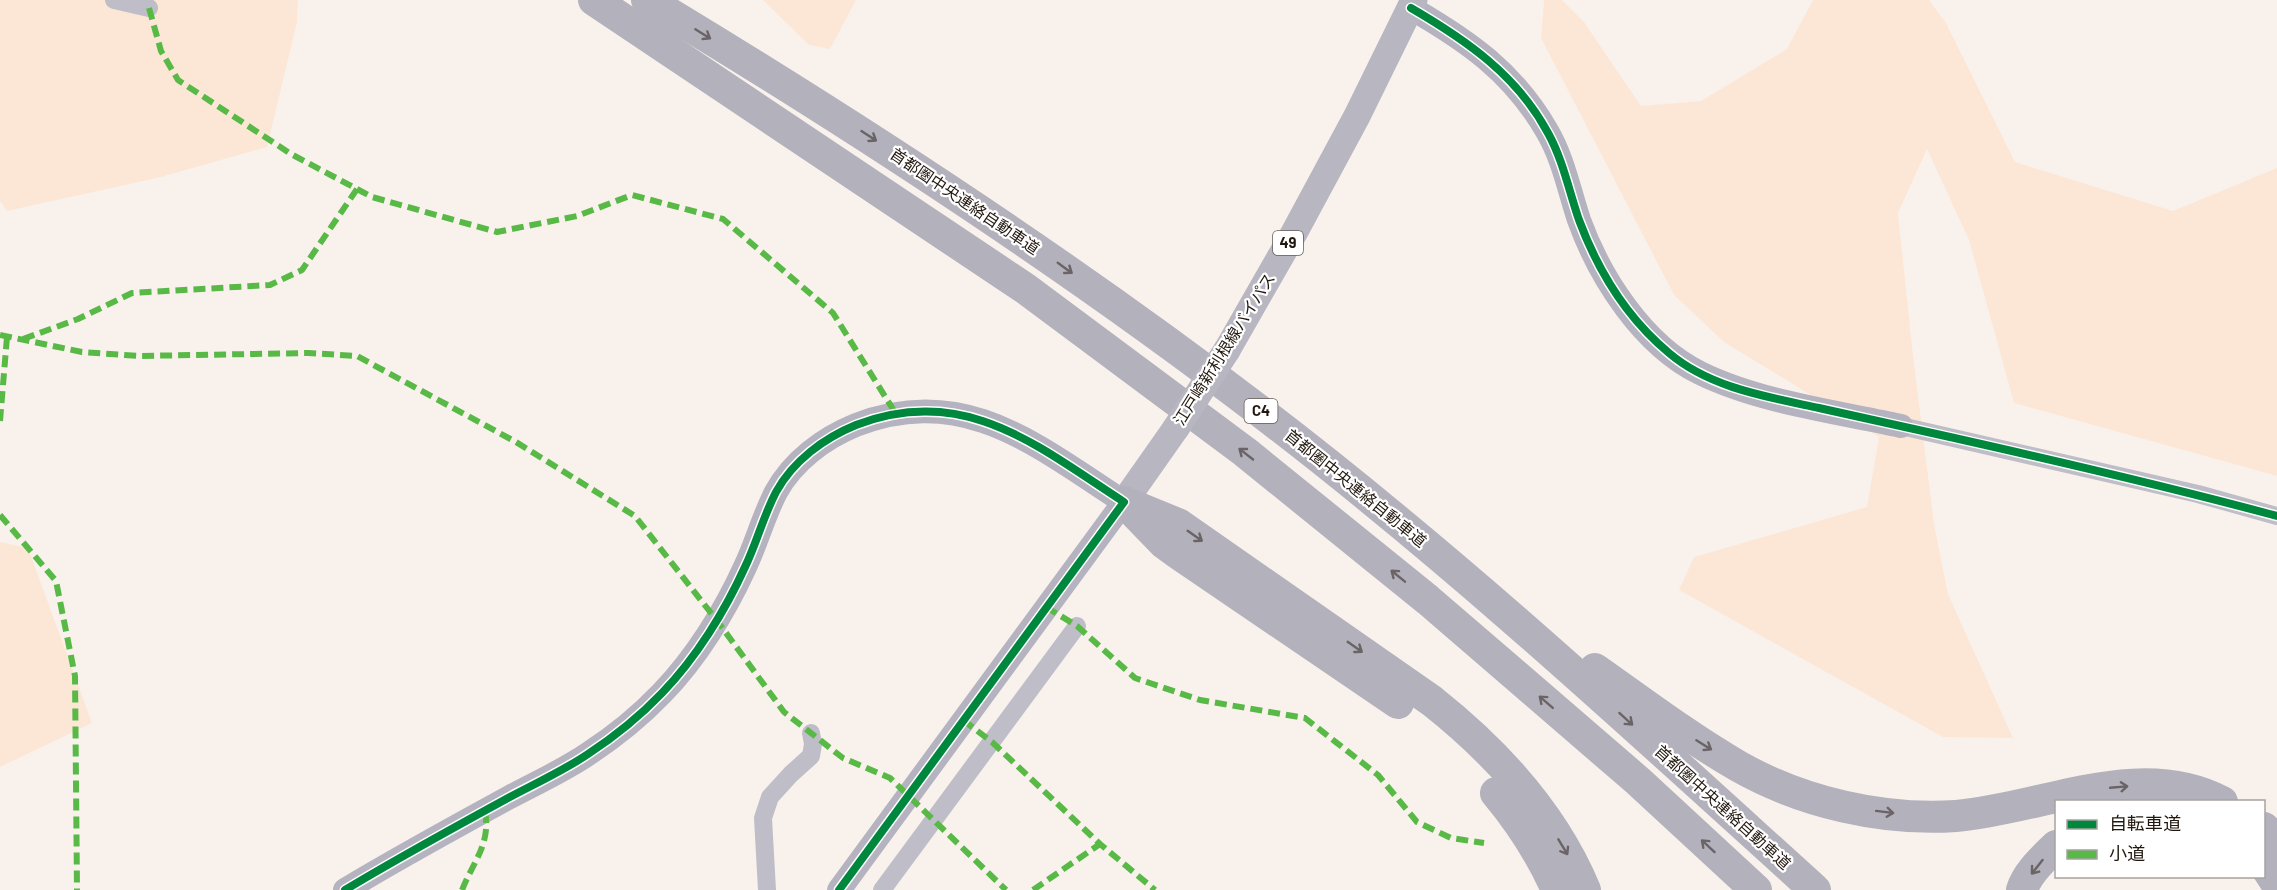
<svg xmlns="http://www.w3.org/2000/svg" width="2277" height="890" font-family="Barlow,'Noto Sans JP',sans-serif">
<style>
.green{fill:#fce7d6}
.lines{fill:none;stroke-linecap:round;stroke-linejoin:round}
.street{stroke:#bfbec8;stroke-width:18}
.secondary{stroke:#b5b3c0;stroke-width:24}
.primary{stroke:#b8b6c1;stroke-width:27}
.highway{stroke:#b3b1bc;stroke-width:32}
.primary-bridge{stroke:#b8b6c1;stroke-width:27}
.quiet{stroke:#58b947;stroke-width:6;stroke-dasharray:12 6;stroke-linecap:butt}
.cycleway-casing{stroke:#fff;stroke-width:11}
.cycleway{stroke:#00873e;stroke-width:8}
.oneway{stroke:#6a6466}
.labels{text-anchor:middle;stroke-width:4.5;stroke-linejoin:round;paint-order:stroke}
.shield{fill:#fff;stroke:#645d57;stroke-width:1.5}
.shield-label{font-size:15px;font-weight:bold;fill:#22180f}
.street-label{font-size:16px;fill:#22180f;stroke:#fff}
</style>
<rect width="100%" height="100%" fill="#f9f2ec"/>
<g class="green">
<polygon points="0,0 298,0 297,22 267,147 161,177 7,211 0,201"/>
<polygon points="763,0 856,0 830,49 809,45"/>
<polygon points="1544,0 1562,0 1584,22 1641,106 1701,101 1787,49 1813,0 1929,0 1946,23 2015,162 2173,211 2277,168 2277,476 2014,403 1969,240 1927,149 1898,213 1913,356 1934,524 1948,594 2013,738 1943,737 1679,590 1694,557 1867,507 1879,437 1724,342 1674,295 1541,38"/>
<polygon points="0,542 28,548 92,723 0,767"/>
</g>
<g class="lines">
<g class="street">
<polyline points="114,0 149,8"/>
<polyline points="1901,426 2198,494 2277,516"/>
<polyline points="767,890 763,818 770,797 791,774 811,756 813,744 811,733"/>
<polyline points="882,890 1077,626"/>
</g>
<g class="secondary">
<path d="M1411 8C1468 41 1513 72 1547 131 1563 158 1569 190 1579 220 1600 278 1643 345 1700 373 1759 402 1837 412 1901 426"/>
<path d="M345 890C398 858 453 828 508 798 534 784 563 771 588 754 614 737 640 716 662 693 696 658 725 611 745 567 757 542 763 517 776 492 793 461 824 438 856 425 965 383 1037 446 1124 502L839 890"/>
</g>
<g class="primary">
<polyline points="1227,350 1294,233 1357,116 1414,0"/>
<polyline points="1124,502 1176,428"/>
</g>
<g class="highway">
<polyline points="594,0 1026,289 1245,452 1428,600 1638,781 1756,890"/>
<path d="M647 0C858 127 1065 262 1261 412 1455 560 1634 726 1815 890"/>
<path d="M1124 502 1178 524 1432 701C1495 751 1554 815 1585 890"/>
<polyline points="1133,511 1164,543 1179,554 1398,703"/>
<path d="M1595 669C1642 702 1688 737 1738 766 1801 802 1882 821 1956 816 2042 809 2139 758 2222 802"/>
<path d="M1496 793C1521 823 1541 854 1557 890"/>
<polyline points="2264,828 2277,841"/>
<polyline points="2264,864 2277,884"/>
<path d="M2022 890C2027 873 2044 858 2056 846"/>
</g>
<polyline class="primary-bridge" points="1176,428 1227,350"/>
<g class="quiet">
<polyline points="149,8 161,51 178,80 291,154 372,197 497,232 577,216 632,195 723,219 833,313 896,414"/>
<polyline points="0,335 82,352 138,356 308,353 357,356 516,442 635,516 718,622 784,712 843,758 890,778 1006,890"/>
<polyline points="23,339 78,319 132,293 270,285 302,270 357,189"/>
<polyline points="0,421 7,337"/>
<polyline points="0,515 56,581 75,676 77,890"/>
<polyline points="1046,607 1077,626 1135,678 1200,700 1305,718 1378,775 1417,822 1451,838 1484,843"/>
<polyline points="963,720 992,742 1100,844 1155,890"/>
<path d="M462 890C474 860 491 844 485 811"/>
<polyline points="1033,890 1100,844"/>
</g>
<g class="cycleway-casing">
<g id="cycleway">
<path d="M1411 8C1466 40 1517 75 1548 133 1563 160 1569 191 1579 220 1598 271 1627 318 1669 353 1710 388 1768 397 1819 408 1860 417 1900 426 1941 435 2053 460 2166 486 2277 516"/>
<path d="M345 890C398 858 453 828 508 798 534 784 563 771 588 754 614 737 640 716 662 693 696 658 725 611 745 567 757 542 763 517 776 492 793 461 824 438 856 425 965 383 1037 446 1124 502L839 890"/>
</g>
</g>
<use href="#cycleway" class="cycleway"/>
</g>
<defs><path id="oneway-shaft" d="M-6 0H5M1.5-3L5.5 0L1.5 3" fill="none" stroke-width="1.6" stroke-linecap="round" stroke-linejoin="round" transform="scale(1.5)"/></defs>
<g class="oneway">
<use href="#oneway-shaft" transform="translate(703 34) rotate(32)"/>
<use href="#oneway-shaft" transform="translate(869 136) rotate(33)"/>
<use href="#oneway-shaft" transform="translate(1065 268) rotate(36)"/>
<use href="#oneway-shaft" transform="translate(1246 454) rotate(-142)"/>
<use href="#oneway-shaft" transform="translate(1195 536) rotate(35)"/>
<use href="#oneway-shaft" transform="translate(1398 576) rotate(-141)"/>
<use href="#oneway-shaft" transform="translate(1355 647) rotate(35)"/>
<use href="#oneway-shaft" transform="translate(1546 702) rotate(-139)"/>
<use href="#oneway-shaft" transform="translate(1626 719) rotate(42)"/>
<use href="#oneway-shaft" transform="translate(1704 745) rotate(32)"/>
<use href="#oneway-shaft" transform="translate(2119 787) rotate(-5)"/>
<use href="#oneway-shaft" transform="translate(1885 812) rotate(7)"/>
<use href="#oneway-shaft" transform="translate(1708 846) rotate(-137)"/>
<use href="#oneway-shaft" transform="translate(1563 847) rotate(59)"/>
<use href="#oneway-shaft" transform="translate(2037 867) rotate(128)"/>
</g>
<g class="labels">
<g class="shield">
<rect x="1273" y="231" width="30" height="24" rx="4.5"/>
<rect x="1244.5" y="399" width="33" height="24" rx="4.5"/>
</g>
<g class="shield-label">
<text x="1288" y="248">49</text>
<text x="1261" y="416">C4</text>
</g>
<g class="street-label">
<text transform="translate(965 201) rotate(34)" y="6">首都圏中央連絡自動車道</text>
<text transform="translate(1224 349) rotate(-58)" y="6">江戸崎新利根線バイパス</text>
<text transform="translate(1356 488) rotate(39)" y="6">首都圏中央連絡自動車道</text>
<text transform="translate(1723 807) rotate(42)" y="6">首都圏中央連絡自動車道</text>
</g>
</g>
<rect x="2055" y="800" width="210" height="78" fill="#ffffff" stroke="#a7a39f" stroke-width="1.5"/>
<rect x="2067" y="820" width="30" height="9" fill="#00873e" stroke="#a7a39f" stroke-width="1.5"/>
<text x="2109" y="830" font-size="18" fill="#22180f">自転車道</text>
<rect x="2067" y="850" width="30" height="9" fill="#58b947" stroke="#a7a39f" stroke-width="1.5"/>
<text x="2109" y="860" font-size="18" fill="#22180f">小道</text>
</svg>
